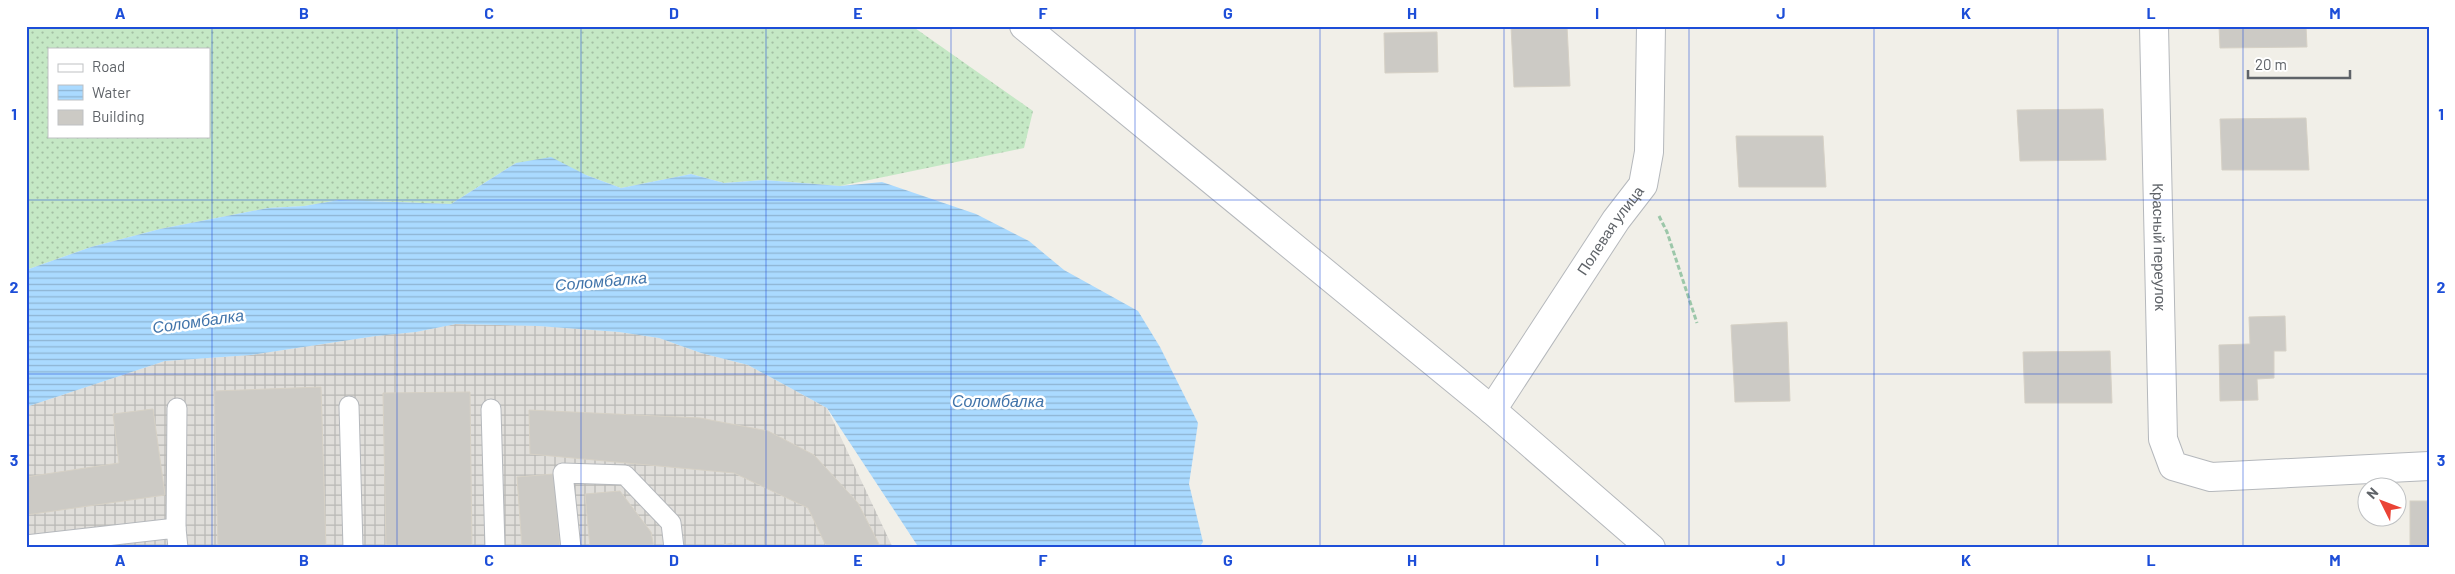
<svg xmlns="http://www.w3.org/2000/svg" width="2455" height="574" font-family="Barlow,sans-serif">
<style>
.industrial{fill:url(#industrial-grid)}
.grass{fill:url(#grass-dots);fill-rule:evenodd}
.water{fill:url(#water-rules)}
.building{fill:#cccac5;stroke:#d6d1c6}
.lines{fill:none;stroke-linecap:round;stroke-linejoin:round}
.service-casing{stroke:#b5b8bc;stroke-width:21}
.minor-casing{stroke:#b5b8bc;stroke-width:30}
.path{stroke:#9cc7a9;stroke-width:3;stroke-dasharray:5 2.5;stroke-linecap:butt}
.service{stroke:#fff;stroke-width:19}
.minor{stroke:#fff;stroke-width:28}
.grid{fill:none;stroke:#1d4ed8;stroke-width:1;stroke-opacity:0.55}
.labels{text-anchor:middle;stroke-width:5;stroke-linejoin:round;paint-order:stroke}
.street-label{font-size:15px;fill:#5f6368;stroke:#fff}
.water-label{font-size:16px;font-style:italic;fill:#4174aa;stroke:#fff}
.neatline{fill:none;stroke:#1d4ed8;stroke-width:2}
.grid-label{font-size:16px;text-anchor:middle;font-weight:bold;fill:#1d4ed8}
</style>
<defs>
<pattern id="industrial-grid" width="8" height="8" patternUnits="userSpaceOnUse" patternTransform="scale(1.25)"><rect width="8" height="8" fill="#e0deda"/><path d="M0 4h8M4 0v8" fill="none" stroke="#b9b8b5"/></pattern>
<pattern id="grass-dots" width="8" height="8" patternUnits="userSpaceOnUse" patternTransform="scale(1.25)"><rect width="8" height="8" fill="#c5e8c5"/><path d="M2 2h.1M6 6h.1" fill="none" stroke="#a3c0a4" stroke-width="1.8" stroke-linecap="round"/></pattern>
<pattern id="water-rules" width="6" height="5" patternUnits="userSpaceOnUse" patternTransform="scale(1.25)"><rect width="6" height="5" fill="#aadaff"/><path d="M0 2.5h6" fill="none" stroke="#8eb4d2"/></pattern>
</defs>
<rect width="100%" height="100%" fill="#f1efe8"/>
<polygon class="industrial" points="456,324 538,326 619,332 659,338 701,353 748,365 827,408 893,548 26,548 26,407 165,361 251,355 376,336 416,332"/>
<path class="grass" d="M26 26H912L1033 111 1024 148 840 186 764 180 724 183 691 174 621 188 586 175 516 163 451 204 339 200 304 206 268 208 160 229 91 247 26 270ZM49 49H209V136H49Z"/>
<polygon class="water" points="551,157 586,175 621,188 691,174 724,183 764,180 840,186 882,182 976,214 1029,241 1064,270 1138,311 1160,347 1198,423 1189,484 1203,542 1199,548 919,548 827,408 748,365 701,353 659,338 619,332 538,326 456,324 416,332 376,336 251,355 165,361 26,407 26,270 91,247 160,229 268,208 304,206 339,200 451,204 516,163"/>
<g class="building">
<polygon points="1511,26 1567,26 1570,86 1514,87"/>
<polygon points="2219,26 2306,26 2307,47 2220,48"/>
<polygon points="1437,32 1438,72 1385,73 1384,33"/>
<polygon points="2103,109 2106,160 2020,161 2017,110"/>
<polygon points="2306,118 2309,170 2222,170 2220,119"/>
<polygon points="1736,136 1823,136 1826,187 1739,187"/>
<polygon points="2285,316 2286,351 2274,351 2274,378 2257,379 2258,400 2220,401 2219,345 2250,344 2249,317"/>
<polygon points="1787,322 1790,401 1735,402 1731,325"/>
<polygon points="2110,351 2112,403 2025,403 2023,352"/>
<polygon points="321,387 326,548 218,548 214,391"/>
<polygon points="470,392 472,548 386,548 383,393"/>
<polygon points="153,409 165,495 26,515 26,477 119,463 113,414"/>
<polygon points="529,410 700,418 768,431 814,455 858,503 881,548 827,548 808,508 734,473 530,454"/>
<polygon points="554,474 560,548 522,548 517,477"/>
<polygon points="620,491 651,532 654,548 590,548 585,494"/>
<rect x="2410" y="501" width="19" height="47"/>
<polygon points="732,543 733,548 710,548"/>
</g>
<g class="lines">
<g class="service-casing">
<g id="service">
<polyline points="349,406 353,548"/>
<polyline points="491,409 495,548"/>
<polyline points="176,528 177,408"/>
<polyline points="26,545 176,528 178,548"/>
<polyline points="571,548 563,473 625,475 671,523 674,548"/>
</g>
</g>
<g class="minor-casing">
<g id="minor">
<polyline points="1024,26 1492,410 1651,548"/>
<path id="s1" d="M2154 26 2163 439 2173 466 2211 477 2429 466"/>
<path id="s2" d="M1492 410 1616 220 1643 185 1649 152 1651 26"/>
</g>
</g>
<polyline class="path" points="1659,216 1667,232 1697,323"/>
<use href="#service" class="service"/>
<use href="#minor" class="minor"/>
</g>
<path class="grid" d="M212 26V548M397 26V548M581 26V548M766 26V548M951 26V548M1135 26V548M1320 26V548M1504 26V548M1689 26V548M1874 26V548M2058 26V548M2243 26V548M26 200H2429M26 374H2429"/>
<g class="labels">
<g class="street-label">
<text dy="5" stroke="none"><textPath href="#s2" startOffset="215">Полевая улица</textPath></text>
<text dy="5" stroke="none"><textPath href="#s1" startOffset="221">Красный переулок</textPath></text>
</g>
<g class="water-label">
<text transform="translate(601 281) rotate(-5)" y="6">Соломбалка</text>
<text transform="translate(198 321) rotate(-8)" y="6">Соломбалка</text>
<text x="998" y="407">Соломбалка</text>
</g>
</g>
<rect width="2455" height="574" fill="none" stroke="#ffffff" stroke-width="55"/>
<rect x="48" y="48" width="162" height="90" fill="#ffffff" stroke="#bfc1c3"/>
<rect x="58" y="64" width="25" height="8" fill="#ffffff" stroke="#bfc1c3"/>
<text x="92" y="72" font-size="15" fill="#5f6368">Road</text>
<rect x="58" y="85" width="25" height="15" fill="url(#water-rules)" stroke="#bfc1c3"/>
<text x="92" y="98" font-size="15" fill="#5f6368">Water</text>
<rect x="58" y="110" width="25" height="15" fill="#cccac5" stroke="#bfc1c3"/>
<text x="92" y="122" font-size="15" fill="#5f6368">Building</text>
<g transform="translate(2382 502) rotate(312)"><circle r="24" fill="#ffffff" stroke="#bfc1c3"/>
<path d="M0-4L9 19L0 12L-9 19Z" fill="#ea4335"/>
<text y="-8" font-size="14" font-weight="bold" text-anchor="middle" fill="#5f6368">N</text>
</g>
<path d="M2248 70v8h102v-8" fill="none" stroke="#5f6368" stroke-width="2.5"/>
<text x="2255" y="70" font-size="15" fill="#5f6368" stroke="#ffffff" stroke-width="4" paint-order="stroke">20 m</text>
<rect x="28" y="28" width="2400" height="518" class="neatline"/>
<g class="grid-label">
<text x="120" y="19">A</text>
<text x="304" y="19">B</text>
<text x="489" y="19">C</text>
<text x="674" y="19">D</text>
<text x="858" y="19">E</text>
<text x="1043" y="19">F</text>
<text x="1228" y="19">G</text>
<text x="1412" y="19">H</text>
<text x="1597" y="19">I</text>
<text x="1781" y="19">J</text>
<text x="1966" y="19">K</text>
<text x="2151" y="19">L</text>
<text x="2335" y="19">M</text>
<text x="14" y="120">1</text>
<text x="2441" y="120">1</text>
<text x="14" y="293">2</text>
<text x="2441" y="293">2</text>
<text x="14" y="466">3</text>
<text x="2441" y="466">3</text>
<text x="120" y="566">A</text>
<text x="304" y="566">B</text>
<text x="489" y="566">C</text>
<text x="674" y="566">D</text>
<text x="858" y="566">E</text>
<text x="1043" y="566">F</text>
<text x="1228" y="566">G</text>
<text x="1412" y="566">H</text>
<text x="1597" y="566">I</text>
<text x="1781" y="566">J</text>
<text x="1966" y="566">K</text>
<text x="2151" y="566">L</text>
<text x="2335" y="566">M</text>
</g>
</svg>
